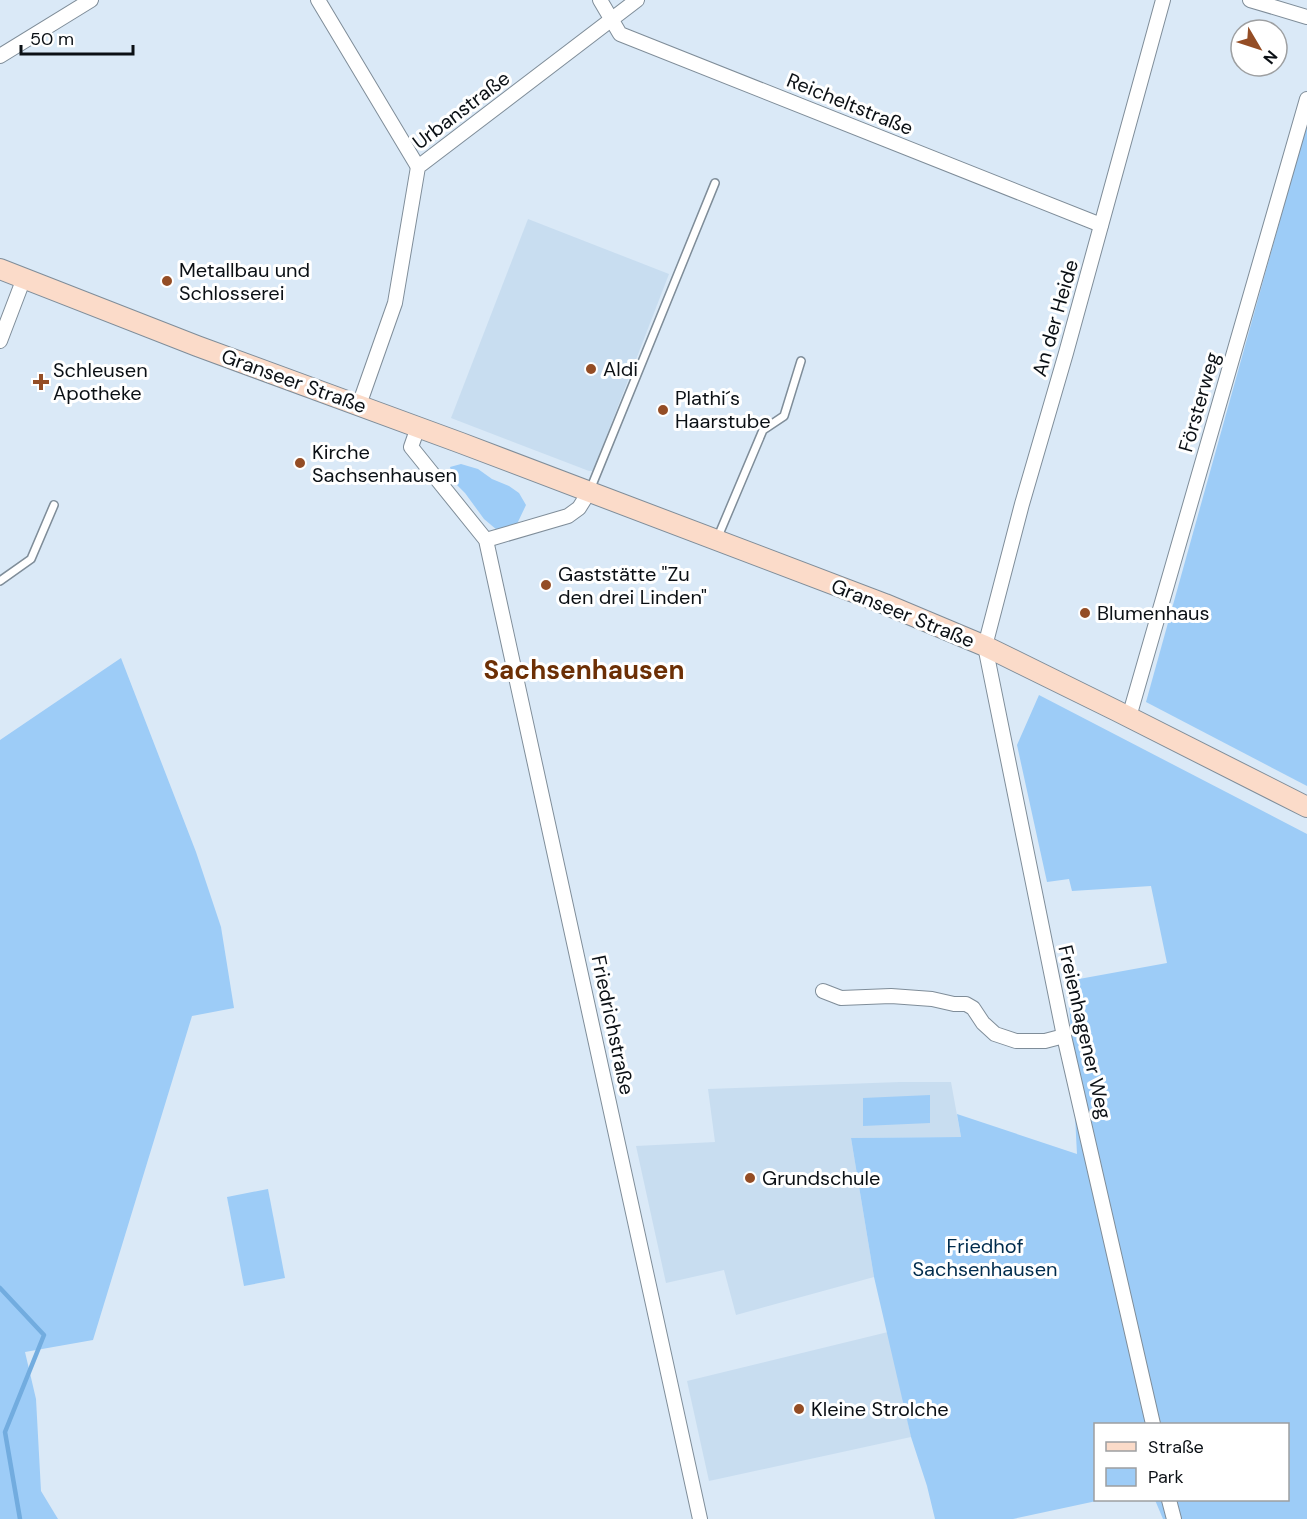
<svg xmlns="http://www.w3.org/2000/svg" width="1307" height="1519" font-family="'DM Sans',sans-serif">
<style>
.built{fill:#c8ddf0}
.green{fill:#9dccf7}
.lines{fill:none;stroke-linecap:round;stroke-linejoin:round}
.stream{stroke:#72acdf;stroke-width:4.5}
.lane-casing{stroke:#7f8d99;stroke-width:10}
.street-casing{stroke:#7f8d99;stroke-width:16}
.secondary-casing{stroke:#7f8d99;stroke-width:22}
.lane{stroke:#fff;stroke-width:7}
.street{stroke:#fff;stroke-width:14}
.secondary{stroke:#fbdbc9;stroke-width:20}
.poi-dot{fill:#944d25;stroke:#fff;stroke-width:2}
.labels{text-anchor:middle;stroke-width:6;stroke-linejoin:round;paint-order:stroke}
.street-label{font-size:20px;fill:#0b1015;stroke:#fff}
.poi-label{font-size:20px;fill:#0b1015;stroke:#fff;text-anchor:start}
.park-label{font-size:20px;fill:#002c4d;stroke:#fff}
.district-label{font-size:26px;font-weight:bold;fill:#6c2f05;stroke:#fff}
</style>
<rect width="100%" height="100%" fill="#dae9f7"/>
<g class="built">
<polygon points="528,219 669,274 593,471 589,471 451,418"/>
<polygon points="900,1082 951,1082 961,1137 851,1138 874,1277 736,1315 724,1270 666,1283 636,1146 715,1142 708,1089"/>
<polygon points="888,1332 911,1437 709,1481 687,1381"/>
</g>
<g class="green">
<polygon points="1307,123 1307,786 1146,702"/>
<polygon points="461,464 478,469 492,479 509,486 519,493 526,505 517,524 497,530 484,519 465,493 455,483 450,467"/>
<polygon points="121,658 196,852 221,927 234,1008 192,1016 93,1340 25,1352 36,1399 41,1491 58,1519 0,1519 0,740"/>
<polygon points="1039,695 1307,834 1307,1519 1163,1519 1155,1500 1288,1500 1288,1424 1096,1424 1096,1500 1101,1500 1013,1519 935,1519 927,1486 911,1437 874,1277 851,1138 961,1137 957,1114 1077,1154 1068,981 1167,963 1151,886 1072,891 1069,879 1047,882 1017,745"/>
<polygon points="930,1095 930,1123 863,1126 863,1098"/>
<polygon points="268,1189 285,1278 244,1286 227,1197"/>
</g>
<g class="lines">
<polyline class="stream" points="0,1288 44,1335 5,1432 20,1519"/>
<g class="lane-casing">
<g id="lane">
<polyline points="590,490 715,183"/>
<polyline points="717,539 763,430 784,416 801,361"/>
<polyline points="0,581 31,559 54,505"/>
</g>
</g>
<g class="street-casing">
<g id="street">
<polyline points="318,0 418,167"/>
<polyline points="600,0 620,34 1101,225"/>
<polyline points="1250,0 1307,17"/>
<polyline points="0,56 91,0"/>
<polyline points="0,341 24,278"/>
<polyline points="359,405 395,303 418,167 637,0"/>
<polyline points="418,427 411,447 486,540 700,1519"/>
<polyline points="486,540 568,516 579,508 589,492"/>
<polyline points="1129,717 1307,99"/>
<polyline points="823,991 841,998 891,996 932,999 954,1004 966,1004 973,1008 983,1023 995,1034 1016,1041 1045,1041 1064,1036"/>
<polyline points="1153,1424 1064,1036 985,646 1022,504 1066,353 1163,0"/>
<polyline points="1169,1500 1174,1519"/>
</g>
</g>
<g class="secondary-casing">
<polyline id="secondary" points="0,269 197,346 461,443 885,604 985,646 1117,711 1307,807"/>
</g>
<use href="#lane" class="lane"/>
<use href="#street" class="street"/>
<use href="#secondary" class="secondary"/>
</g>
<g class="poi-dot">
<circle cx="167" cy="281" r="6"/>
<circle cx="591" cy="369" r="6"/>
<path d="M38 373h6v6h6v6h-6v6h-6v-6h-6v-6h6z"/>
<circle cx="663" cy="410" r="6"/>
<circle cx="300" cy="463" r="6"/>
<circle cx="546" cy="585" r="6"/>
<circle cx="1085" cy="613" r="6"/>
<circle cx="750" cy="1178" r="6"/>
<circle cx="799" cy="1409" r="6"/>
</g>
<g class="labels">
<g class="street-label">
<text transform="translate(850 104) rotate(22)" y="7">Reicheltstraße</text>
<text transform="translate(461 110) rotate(-37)" y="7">Urbanstraße</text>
<text transform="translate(1055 318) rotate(-74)" y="7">An der Heide</text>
<text transform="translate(294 381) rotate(20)" y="7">Granseer Straße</text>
<text transform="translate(1199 402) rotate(-74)" y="7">Försterweg</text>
<text transform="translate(903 613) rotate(22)" y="7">Granseer Straße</text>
<text transform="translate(613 1025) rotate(78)" y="7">Friedrichstraße</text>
<text transform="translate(1085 1032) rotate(77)" y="7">Freienhagener Weg</text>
</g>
<g class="poi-label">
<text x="179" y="277">Metallbau und<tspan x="179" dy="23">Schlosserei</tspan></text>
<text x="603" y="376">Aldi</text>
<text x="53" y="377">Schleusen<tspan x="53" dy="23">Apotheke</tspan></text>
<text x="675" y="405">Plathi´s<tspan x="675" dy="23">Haarstube</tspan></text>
<text x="312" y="459">Kirche<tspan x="312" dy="23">Sachsenhausen</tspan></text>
<text x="558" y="581">Gaststätte "Zu<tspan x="558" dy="23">den drei Linden"</tspan></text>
<text x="1097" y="620">Blumenhaus</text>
<text x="762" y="1185">Grundschule</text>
<text x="811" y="1416">Kleine Strolche</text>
</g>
<g class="park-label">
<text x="985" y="1253">Friedhof<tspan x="985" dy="23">Sachsenhausen</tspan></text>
</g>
<g class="district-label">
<text x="584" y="679">Sachsenhausen</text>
</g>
</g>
<rect x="1094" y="1423" width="195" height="78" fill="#ffffff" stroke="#9d9fa1" stroke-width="1.5"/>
<rect x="1106" y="1442" width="30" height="9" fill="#fbdbc9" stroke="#9d9fa1" stroke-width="1.5"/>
<text x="1148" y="1453" font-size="18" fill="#0b1015">Straße</text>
<rect x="1106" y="1468" width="30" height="18" fill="#9dccf7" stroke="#9d9fa1" stroke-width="1.5"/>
<text x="1148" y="1483" font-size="18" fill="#0b1015">Park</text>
<g transform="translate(1259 48) rotate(129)"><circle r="28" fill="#ffffff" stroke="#9d9fa1" stroke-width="1.5"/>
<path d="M0-4.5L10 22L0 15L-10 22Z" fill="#944d25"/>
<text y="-9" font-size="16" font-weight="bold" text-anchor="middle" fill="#0b1015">N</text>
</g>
<path d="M21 45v9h112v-9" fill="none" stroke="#0b1015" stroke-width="3"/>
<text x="30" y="45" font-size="18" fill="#0b1015" stroke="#ffffff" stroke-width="4.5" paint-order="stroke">50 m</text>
</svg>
